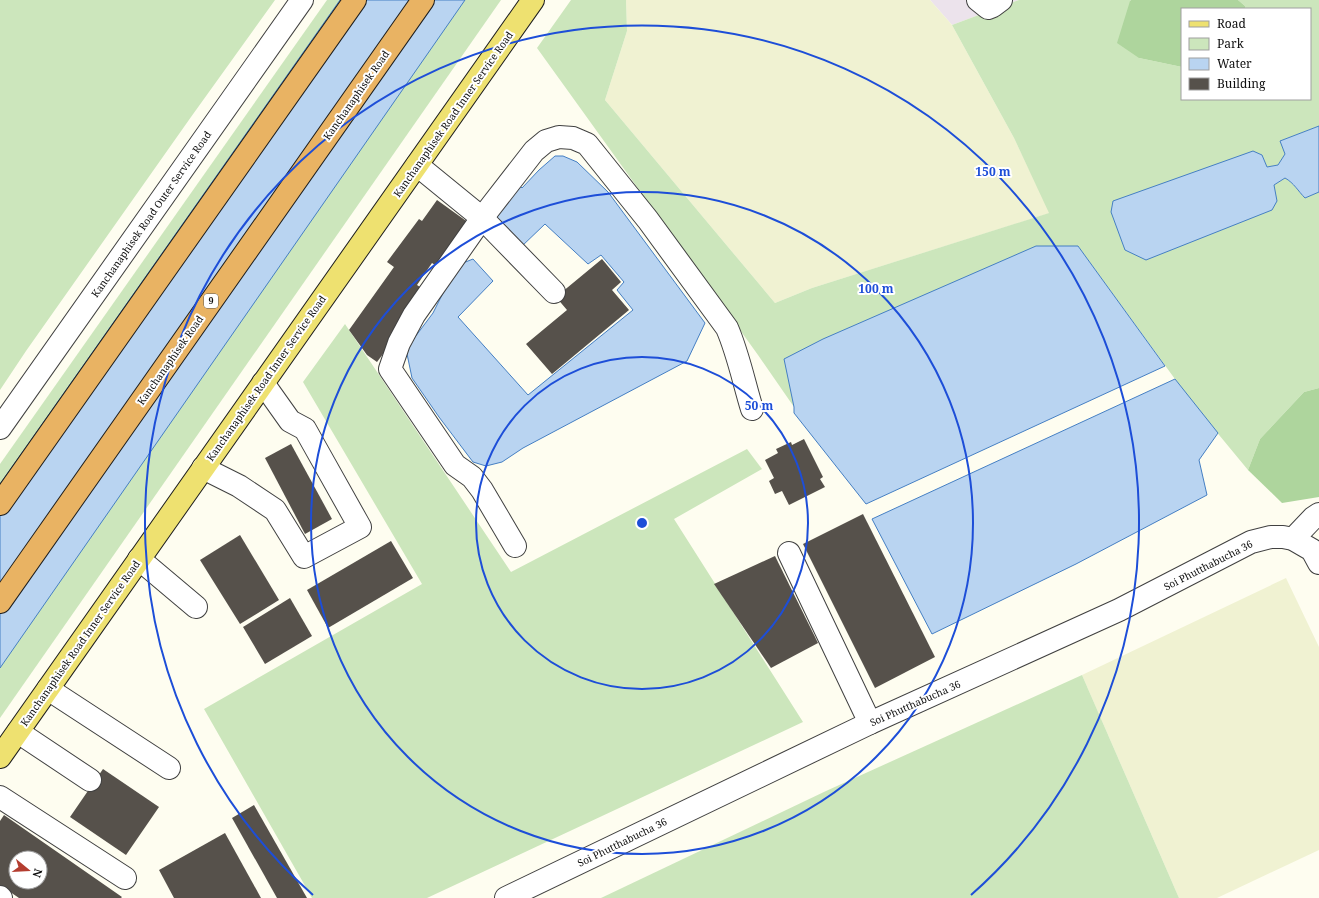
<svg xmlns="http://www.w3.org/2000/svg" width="1319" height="898" font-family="'Noto Serif',serif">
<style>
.industrial{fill:#ece3ec}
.farmland{fill:#f0f2d2}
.green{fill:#cce6bc}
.forest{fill:#aed59d}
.water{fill:#b9d4f1;stroke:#457fc3}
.building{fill:#56514b;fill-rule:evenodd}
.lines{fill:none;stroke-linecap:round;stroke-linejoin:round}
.minor-casing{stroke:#414141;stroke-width:24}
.major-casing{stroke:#1f1f1f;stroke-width:24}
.highway-casing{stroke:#1f1f1f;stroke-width:24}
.minor{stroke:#fff;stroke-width:22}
.major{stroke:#eee170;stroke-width:22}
.highway{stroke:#e9b363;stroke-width:22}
.ring{fill:none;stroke:#1d4ed8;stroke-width:2}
.labels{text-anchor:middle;stroke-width:4;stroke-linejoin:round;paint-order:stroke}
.shield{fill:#fff;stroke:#565656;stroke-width:1}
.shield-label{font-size:9px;font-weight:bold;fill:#0e0e0e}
.street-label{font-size:10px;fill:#0e0e0e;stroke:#fff}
.centre{fill:#1d4ed8;stroke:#fff;stroke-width:2}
.ring-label{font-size:12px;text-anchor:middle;font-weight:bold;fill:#1d4ed8;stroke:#fff;stroke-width:4;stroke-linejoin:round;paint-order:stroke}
</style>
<rect width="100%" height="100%" fill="#fefdf0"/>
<polygon class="industrial" points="930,0 1019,0 952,25"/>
<g class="farmland">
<polygon points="626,0 930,0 952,25 1014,138 1050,213 812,288 775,303 605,100 627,31"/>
<polygon points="1286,578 1319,647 1319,850 1217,898 1179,898 1082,675"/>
</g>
<g class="green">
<polygon points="0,0 275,0 191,117 26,351 0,390"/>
<polygon points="327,0 501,0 0,718 0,464"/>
<path d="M571 0H626L627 31 605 100 775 303 812 288 1049 213 1014 138 952 25 1019 0H1131L1130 1 1139 58 1182 67V99H1310V9H1245V6L1238 0H1319V126L1281 141 1285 154 1278 165 1267 167 1262 155 1275 192 1274 185 1285 178C1294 183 1298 191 1305 198L1319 192V388L1304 392 1260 439 1248 470 1191 401 1078 246 785 359 794 407 758 355 537 48Z"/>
<polygon points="345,324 511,572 747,449 762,469 674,519 803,722 427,898 312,898 204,709 422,584 303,382"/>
<polygon points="1082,675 1179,898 601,898 826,791"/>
</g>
<g class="forest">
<polygon points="1131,0 1238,0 1245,6 1245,9 1182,9 1182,67 1139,58 1117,43 1130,1"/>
<polygon points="1319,388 1319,497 1282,503 1248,470 1260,439 1304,392"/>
</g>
<g class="water">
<polygon points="340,0 465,0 0,668 0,484"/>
<path d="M1319 126V192L1305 198C1298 191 1294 183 1285 178L1274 185 1277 201 1272 210 1146 260 1125 250 1111 212 1113 201 1253 151 1262 155 1267 167 1278 165 1285 154 1280 141Z"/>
<polygon points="555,156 563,156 577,162 608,192 705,323 687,361 523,448 502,462 486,466 473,462 439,417 412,378 406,349 433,313 444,291 449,276 463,263 473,259 493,281 458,317 528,395 633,310 617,290 624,282 601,255 588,264 545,224 521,247 516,246 495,215 519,185 522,188 539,170"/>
<polygon points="1036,246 1078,246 1165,366 866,504 794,413 794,407 784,359 823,339"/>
<polygon points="1175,379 1218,433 1199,460 1207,495 1076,564 932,634 872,519"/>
</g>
<g class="building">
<polygon points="437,200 469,223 438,267 432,263 417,285 423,289 390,335 395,338 377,362 367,355 349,330 394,267 387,262 419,219 422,221"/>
<polygon points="602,259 621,282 612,290 629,310 552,374 526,344 567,310 556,297"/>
<polygon points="804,439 823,477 820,479 825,487 789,505 782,491 775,494 769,481 774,478 765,460 778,453 776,449 791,442 792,445"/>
<polygon points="291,444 332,519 305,534 265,458"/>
<polygon points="863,514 935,657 875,688 803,544"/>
<polygon points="240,535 279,600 240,624 200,560"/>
<polygon points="391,541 413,578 328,628 307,590"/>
<polygon points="775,556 818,643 771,668 714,584"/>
<polygon points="290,598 312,636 265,664 243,627"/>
<polygon points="103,769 159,807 126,855 70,817"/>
<polygon points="254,805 307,898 277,898 232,818"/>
<path d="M4 815 122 897 121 898H19L0 885V821ZM16 858H40V882H16Z"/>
<polygon points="225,833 261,898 174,898 159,870"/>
</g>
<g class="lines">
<g class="minor-casing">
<g id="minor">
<polyline points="978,0 988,8 993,6 1001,0"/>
<polyline points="417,165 482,218 554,292"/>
<polyline points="0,428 302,0"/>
<polyline points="203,468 239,486 275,510 304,557 360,527 305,429 290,421 263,383"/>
<polyline points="1293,539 1313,518 1319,514"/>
<path d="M515 546 482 490 472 477 455 465 390 369 399 343 414 315 482 218 534 151 546 141 559 137 573 138 587 144 648 220 727 328C738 353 744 383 752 409"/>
<polyline points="789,553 870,723"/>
<polyline points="139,559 196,607"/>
<polyline points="48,689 169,768"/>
<polyline points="18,732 90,780"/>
<polyline points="0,797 125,878"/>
<polyline points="0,897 1,898"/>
<polyline points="506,898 870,723 1119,610 1251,542 1271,537 1283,537 1293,539 1312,550 1319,563"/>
</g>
</g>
<g class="major-casing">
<polyline id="major" points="0,757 533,0"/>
</g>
<g class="highway-casing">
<g id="highway">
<polyline points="0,504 355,0"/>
<polyline points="0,602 423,0"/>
</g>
</g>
<use href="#minor" class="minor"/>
<use href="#major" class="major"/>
<use href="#highway" class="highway"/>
</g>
<g class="ring">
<circle cx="642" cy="523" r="166"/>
<circle cx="642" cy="523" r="331"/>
<path d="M313 895A497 497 0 1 1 971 895"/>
</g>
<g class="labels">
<rect class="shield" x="204" y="294" width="14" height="14" rx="3"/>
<g class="shield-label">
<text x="211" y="304">9</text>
</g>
<g class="street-label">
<text transform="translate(356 95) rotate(-55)" y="4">Kanchanaphisek Road</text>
<text transform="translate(453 114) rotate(-55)" y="4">Kanchanaphisek Road Inner Service Road</text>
<text transform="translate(151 214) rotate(-55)" y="4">Kanchanaphisek Road Outer Service Road</text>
<text transform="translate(170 360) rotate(-55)" y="4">Kanchanaphisek Road</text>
<text transform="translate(266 378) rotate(-55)" y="4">Kanchanaphisek Road Inner Service Road</text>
<text transform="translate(1208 565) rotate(-27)" y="4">Soi Phutthabucha 36</text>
<text transform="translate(80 643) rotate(-55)" y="4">Kanchanaphisek Road Inner Service Road</text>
<text transform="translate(915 703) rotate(-24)" y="4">Soi Phutthabucha 36</text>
<text transform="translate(622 842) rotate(-26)" y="4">Soi Phutthabucha 36</text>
</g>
</g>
<circle cx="642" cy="523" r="6" class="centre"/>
<g class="ring-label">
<text x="993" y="176">150 m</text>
<text x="876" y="293">100 m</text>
<text x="759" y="410">50 m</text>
</g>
<rect x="1181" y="8" width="130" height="92" fill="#ffffff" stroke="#9f9f9f"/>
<rect x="1189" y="21" width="20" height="6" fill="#eee170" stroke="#9f9f9f"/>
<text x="1217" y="28" font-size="12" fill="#0e0e0e">Road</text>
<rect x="1189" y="38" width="20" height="12" fill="#cce6bc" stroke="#9f9f9f"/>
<text x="1217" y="48" font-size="12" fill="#0e0e0e">Park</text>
<rect x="1189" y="58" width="20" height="12" fill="#b9d4f1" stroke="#9f9f9f"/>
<text x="1217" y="68" font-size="12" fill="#0e0e0e">Water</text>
<rect x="1189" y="78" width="20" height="12" fill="#56514b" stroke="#9f9f9f"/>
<text x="1217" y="88" font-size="12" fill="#0e0e0e">Building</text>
<g transform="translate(28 870) rotate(108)"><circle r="19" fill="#ffffff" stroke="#9f9f9f"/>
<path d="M0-3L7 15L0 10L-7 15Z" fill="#b43d30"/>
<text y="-6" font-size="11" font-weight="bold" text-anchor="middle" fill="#0e0e0e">N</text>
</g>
</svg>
